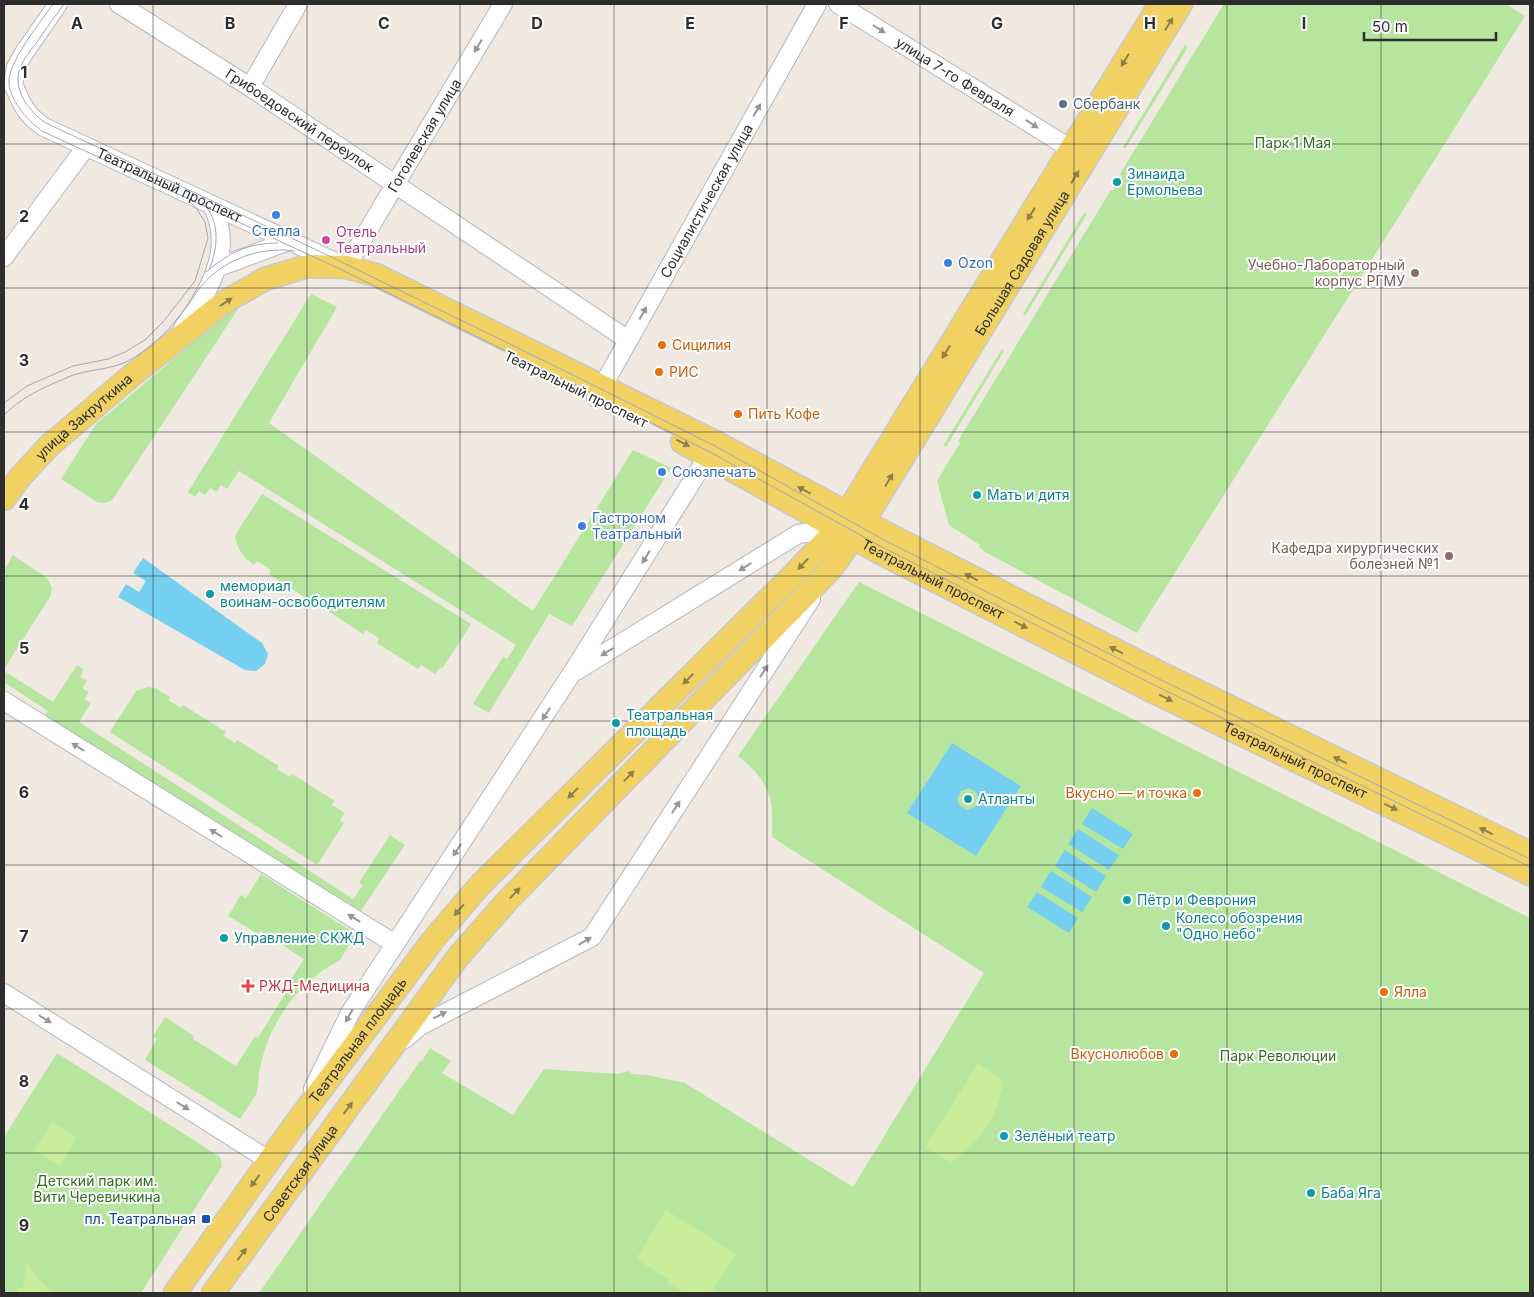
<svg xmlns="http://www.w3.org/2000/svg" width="1534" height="1297" font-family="Inter,sans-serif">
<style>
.green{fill:#b6e59e}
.pitch{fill:#c9ec9a}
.water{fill:#75cff0;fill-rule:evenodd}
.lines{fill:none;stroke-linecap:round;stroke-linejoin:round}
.minor-casing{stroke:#b4b7c1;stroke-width:20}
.major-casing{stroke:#c9c9c9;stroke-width:25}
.minor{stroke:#fff;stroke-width:18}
.major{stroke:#f2d163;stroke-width:22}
.tram{stroke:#a3a6b8;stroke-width:1}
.oneway{fill:#908048}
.oneway2{fill:#969696}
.grid{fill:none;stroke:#2e2e2e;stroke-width:1;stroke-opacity:0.55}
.service-dot{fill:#5c6f8a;stroke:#fff;stroke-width:2}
.culture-dot{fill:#0f9aa8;stroke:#fff;stroke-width:2}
.shop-dot{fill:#3f7fe0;stroke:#fff;stroke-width:2}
.hotel-dot{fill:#d1479c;stroke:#fff;stroke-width:2}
.education-dot{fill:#8d6e63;stroke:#fff;stroke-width:2}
.food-dot{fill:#e8710a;stroke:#fff;stroke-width:2}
.health-dot{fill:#e0444e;stroke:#fff;stroke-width:2}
.transit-dot{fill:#1a4fb4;stroke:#fff;stroke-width:2}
.labels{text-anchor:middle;stroke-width:4;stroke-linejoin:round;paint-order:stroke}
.street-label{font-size:14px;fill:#2e2e2e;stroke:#fff}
.service-label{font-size:14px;fill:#4e5e75;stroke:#fff;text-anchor:start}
.park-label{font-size:14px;fill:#2c6e1b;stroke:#fff}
.culture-label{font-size:14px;fill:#0d838f;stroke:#fff;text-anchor:start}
.shop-label{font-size:14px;fill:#366cbe;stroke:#fff;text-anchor:start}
.hotel-label{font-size:14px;fill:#b23c85;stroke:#fff;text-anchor:start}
.education-label{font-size:14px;fill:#785e54;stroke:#fff;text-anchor:end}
.food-label{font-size:14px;fill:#c56008;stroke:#fff;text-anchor:start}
.health-label{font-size:14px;fill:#be3a42;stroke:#fff;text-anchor:start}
.transit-label{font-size:14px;fill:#164399;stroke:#fff;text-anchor:end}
.grid-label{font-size:16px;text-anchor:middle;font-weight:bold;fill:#2e2e2e;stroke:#fff;stroke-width:4;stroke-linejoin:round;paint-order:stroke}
</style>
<rect width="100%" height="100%" fill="#efe9e1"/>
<g class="green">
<polygon points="1224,4 1506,4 1525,16 1137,633 985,552 979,547 980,545 949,525 937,481 960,443 958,441 1111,190 1113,191 1122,176 1120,174"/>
<polygon points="1185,45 1188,47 1125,149 1123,147"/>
<polygon points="1084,213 1087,214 1025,316 1023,314"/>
<polygon points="311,294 337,307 269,423 533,611 633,450 671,468 572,626 549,614 489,713 473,704 503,657 507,659 516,645 239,471 227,489 221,485 217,492 210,488 205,495 199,491 195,497 188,492"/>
<polygon points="242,303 112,500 105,503 97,502 61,479 96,424 233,309"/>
<polygon points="1002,349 1004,351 946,447 943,446"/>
<path d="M262 494 471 624 442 669 440 667 435 674 421 665 418 669 377 643 379 638 366 630 363 634 323 608 324 604 312 596 309 600 269 574 271 570 257 561 254 565C243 557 238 550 235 537L240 527Z"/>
<polygon points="13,555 47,578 52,588 50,597 4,669 4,571"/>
<path d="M859 582 1530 918V1293H259L420 1061H422L430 1048 451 1061 442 1073 513 1115 544 1069 618 1074 628 1071 633 1074 647 1075 685 1083 853 1187 984 973 772 837C774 797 770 782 738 756Z"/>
<polygon points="77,665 84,670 80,677 87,681 82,688 89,692 84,699 91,703 79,722 353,899 363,885 359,883 390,835 405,845 359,914 45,715 48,711 4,682 4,671 53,702"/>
<polygon points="148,687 155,688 170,697 168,700 181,708 183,705 226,732 223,736 235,743 237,740 279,766 277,769 290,777 292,774 335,801 332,805 345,813 340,820 344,823 317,865 110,732 136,691"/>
<polygon points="261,874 356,934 340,960 323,970 307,983 293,998 281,1015 271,1033 264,1052 259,1072 257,1093 240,1119 145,1060 157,1039 153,1036 165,1017 194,1036 193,1039 236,1066 255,1036 258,1038 286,992 284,990 304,959 260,931 258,934 228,916 241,895 246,898"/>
<polygon points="57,1053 220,1157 222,1166 141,1293 4,1293 4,1137"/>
</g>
<g class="pitch">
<path d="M978 1063 1003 1080C998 1116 981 1143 951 1162L925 1148Z"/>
<polygon points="52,1122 77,1138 60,1166 34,1150"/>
<polygon points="666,1210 736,1254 711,1293 685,1293 668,1283 669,1280 636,1259"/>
<polygon points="28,1264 38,1279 53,1293 17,1293 17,1288 23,1288 26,1265"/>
</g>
<g class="water">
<polygon points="143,558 262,643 268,654 265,664 256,671 245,670 118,597 126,584 139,592 146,581 133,573"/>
<path d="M952 743 1021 786 976 856 907 813ZM969 788 976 792 979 800 975 807 967 810 960 806 957 799 961 791Z"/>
<polygon points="1092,808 1133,834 1123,849 1082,824"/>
<polygon points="1078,829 1119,855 1109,870 1068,844"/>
<polygon points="1065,850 1106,876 1096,892 1055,866"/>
<polygon points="1051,871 1092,897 1082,912 1041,887"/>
<polygon points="1037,892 1078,918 1069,933 1027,907"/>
</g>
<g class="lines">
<g class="minor-casing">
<g id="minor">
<path id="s1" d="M119 4 250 87 628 340"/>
<path id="s2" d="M838 4 1071 149"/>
<path id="s3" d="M13 84C22 104 25 114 44 127L346 267 503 4"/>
<polyline points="13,84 16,67 24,53 58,4"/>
<polyline points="250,87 298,4"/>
<polyline points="4,257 86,147"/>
<polyline points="216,268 289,241"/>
<path d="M183 328C209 292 235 249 212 205"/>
<path id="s4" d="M596 398 817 4"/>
<polyline points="576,671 798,534 837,529"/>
<polyline points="4,701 395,944"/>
<polyline points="4,993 270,1161"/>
<polyline points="405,1039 420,1026 592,937 811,599"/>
<polyline points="313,1089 350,1013 572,673 708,456"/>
</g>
</g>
<g class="major-casing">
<g id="major">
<path id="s5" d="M682 442 879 552 1152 691 1530 874"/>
<path id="s6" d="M4 499 21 476 50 445 130 377 223 303 265 279 308 266 346 267 376 275 717 443 864 522 1162 674 1530 853"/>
<path id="s7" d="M175 1293 293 1127 433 940 480 885 794 574 837 529 1160 4"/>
<path id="s8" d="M213 1293 458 957 509 899 831 569 856 534 1181 4"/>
</g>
</g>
<use href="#minor" class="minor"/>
<use href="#major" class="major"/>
<g class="tram">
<path d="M53 4C40 23 11 58 9 80 8 99 28 121 42 131L344 271 597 396 710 452 882 547 1156 686 1530 867"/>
<path d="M64 4C55 16 46 29 37 42 31 50 24 58 20 68 12 89 29 112 46 123L321 252 561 369 715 446 886 541 1159 679 1530 859"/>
<path d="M206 206C220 225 218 248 209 270"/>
<path d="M206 272C229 253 247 243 278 243"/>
<polyline points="4,403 27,386 73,366 108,359 125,352 145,340 163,322 195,281 208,238 205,222 196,208 190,202"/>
<path d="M4 415C20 399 38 390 59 381 65 379 71 375 77 374 94 369 112 369 128 361 154 348 172 326 189 304 193 298 197 291 202 285 225 259 261 246 295 251"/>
</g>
</g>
<defs><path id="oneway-solid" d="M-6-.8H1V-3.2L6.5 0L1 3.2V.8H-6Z" transform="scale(1.25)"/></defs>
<g class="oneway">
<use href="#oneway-solid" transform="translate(1169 24) rotate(-58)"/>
<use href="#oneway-solid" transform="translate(1125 60) rotate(122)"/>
<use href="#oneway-solid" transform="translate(1075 177) rotate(-58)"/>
<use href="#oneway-solid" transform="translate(1031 214) rotate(122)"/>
<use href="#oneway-solid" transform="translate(226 302) rotate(-33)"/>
<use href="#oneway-solid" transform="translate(946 352) rotate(122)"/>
<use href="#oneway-solid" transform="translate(683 443) rotate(27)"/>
<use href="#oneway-solid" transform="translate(889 480) rotate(-59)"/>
<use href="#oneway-solid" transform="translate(804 490) rotate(-152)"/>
<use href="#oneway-solid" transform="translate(803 564) rotate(133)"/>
<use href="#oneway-solid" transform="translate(971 577) rotate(-153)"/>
<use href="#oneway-solid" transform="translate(1021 625) rotate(27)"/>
<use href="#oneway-solid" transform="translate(1116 650) rotate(-153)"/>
<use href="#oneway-solid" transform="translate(688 679) rotate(135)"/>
<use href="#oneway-solid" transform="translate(1166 698) rotate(26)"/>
<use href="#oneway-solid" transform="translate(1340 760) rotate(-154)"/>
<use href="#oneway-solid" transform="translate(629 776) rotate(-46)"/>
<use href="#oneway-solid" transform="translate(573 793) rotate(135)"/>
<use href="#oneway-solid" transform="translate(1391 807) rotate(26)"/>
<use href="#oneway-solid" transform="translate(1486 831) rotate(-154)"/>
<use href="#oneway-solid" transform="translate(515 893) rotate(-46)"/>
<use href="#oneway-solid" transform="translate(459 910) rotate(131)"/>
<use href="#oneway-solid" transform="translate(348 1108) rotate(-54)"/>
<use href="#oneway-solid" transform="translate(255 1181) rotate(126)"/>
<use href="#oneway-solid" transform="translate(242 1254) rotate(-54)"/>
</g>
<g class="oneway2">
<use href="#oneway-solid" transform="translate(879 29) rotate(32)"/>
<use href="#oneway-solid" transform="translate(478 46) rotate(121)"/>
<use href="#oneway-solid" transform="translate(757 110) rotate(-61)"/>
<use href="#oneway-solid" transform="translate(1032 124) rotate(33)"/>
<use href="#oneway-solid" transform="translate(643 313) rotate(-61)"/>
<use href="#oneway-solid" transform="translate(646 557) rotate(122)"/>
<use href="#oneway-solid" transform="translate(745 567) rotate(148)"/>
<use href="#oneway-solid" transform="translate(607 652) rotate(148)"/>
<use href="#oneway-solid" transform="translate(764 671) rotate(-57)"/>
<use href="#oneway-solid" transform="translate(546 714) rotate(123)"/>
<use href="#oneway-solid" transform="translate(78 747) rotate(-148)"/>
<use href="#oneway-solid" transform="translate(676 807) rotate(-57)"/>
<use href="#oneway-solid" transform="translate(216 833) rotate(-148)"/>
<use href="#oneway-solid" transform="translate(457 850) rotate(123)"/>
<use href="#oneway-solid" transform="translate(354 918) rotate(-148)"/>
<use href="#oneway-solid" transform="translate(585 941) rotate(-31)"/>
<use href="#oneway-solid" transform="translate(440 1015) rotate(-27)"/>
<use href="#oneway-solid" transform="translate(349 1016) rotate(119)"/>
<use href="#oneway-solid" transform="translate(45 1019) rotate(32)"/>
<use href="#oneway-solid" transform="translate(183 1106) rotate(32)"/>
</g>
<path class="grid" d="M153 4V1293M307 4V1293M460 4V1293M614 4V1293M767 4V1293M920 4V1293M1074 4V1293M1227 4V1293M1381 4V1293M4 144H1530M4 288H1530M4 432H1530M4 576H1530M4 721H1530M4 865H1530M4 1009H1530M4 1153H1530"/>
<circle class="service-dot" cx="1063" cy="104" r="5"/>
<g class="culture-dot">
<circle cx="1117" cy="182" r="5"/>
<circle cx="977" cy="495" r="5"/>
<circle cx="210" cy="594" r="5"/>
<circle cx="616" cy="723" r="5"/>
<circle cx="968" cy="799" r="5"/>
<circle cx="1127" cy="900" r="5"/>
<circle cx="1166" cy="926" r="5"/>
<circle cx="224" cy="938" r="5"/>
<circle cx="1004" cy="1136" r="5"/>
<circle cx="1311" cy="1193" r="5"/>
</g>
<g class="shop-dot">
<circle cx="276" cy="215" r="5"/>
<circle cx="948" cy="263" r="5"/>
<circle cx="662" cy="472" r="5"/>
<circle cx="582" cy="526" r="5"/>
</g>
<circle class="hotel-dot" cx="326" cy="240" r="5"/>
<g class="education-dot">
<circle cx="1415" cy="273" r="5"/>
<circle cx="1449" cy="556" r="5"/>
</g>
<g class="food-dot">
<circle cx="662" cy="345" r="5"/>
<circle cx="659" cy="372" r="5"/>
<circle cx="738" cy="414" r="5"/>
<circle cx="1197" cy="793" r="5"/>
<circle cx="1384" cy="992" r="5"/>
<circle cx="1174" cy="1054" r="5"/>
</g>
<path class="health-dot" d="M245.5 978.5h5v5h5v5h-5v5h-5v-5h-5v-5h5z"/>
<rect class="transit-dot" x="201" y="1214" width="10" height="10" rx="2.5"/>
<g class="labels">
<g class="street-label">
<text dy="5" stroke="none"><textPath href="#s2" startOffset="138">улица 7-го Февраля</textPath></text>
<text dy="5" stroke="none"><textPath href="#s1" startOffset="215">Грибоедовский переулок</textPath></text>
<text dy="5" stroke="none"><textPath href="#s3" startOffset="540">Гоголевская улица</textPath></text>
<text dy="5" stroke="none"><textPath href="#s3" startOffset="192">Театральный проспект</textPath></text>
<text dy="5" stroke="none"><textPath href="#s4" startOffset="226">Социалистическая улица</textPath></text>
<text dy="5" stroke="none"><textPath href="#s8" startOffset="1315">Большая Садовая улица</textPath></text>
<text transform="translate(576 389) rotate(26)" y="5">Театральный проспект</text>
<text dy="5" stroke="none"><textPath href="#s6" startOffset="115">улица Закруткина</textPath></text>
<text dy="5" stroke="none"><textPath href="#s5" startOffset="286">Театральный проспект</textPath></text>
<text dy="5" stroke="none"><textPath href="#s5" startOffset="691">Театральный проспект</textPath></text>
<text dy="5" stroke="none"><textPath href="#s7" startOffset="312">Театральная площадь</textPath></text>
<text dy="5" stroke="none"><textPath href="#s8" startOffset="148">Советская улица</textPath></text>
</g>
<g class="service-label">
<text x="1073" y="109">Сбербанк</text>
</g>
<g class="park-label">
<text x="1293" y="148">Парк 1 Мая</text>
<text x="1278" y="1061">Парк Революции</text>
<text x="97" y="1186">Детский парк им.<tspan x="97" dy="16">Вити Черевичкина</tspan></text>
</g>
<g class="culture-label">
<text x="1127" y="179">Зинаида<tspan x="1127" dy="16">Ермольева</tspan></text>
<text x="987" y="500">Мать и дитя</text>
<text x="220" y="591">мемориал<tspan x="220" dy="16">воинам-освободителям</tspan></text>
<text x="626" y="720">Театральная<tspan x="626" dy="16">площадь</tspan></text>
<text x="978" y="804">Атланты</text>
<text x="1137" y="905">Пётр и Феврония</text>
<text x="1176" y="923">Колесо обозрения<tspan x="1176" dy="16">"Одно небо"</tspan></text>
<text x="234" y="943">Управление СКЖД</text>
<text x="1014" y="1141">Зелёный театр</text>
<text x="1321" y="1198">Баба Яга</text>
</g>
<g class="shop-label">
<text x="276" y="236" text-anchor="middle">Стелла</text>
<text x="958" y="268">Ozon</text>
<text x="672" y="477">Союзпечать</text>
<text x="592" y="523">Гастроном<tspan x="592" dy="16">Театральный</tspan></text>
</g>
<g class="hotel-label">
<text x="336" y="237">Отель<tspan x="336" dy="16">Театральный</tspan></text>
</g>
<g class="education-label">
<text x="1405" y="270">Учебно-Лабораторный<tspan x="1405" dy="16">корпус РГМУ</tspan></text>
<text x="1439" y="553">Кафедра хирургических<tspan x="1439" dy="16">болезней №1</tspan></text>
</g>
<g class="food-label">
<text x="672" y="350">Сицилия</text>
<text x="669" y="377">РИС</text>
<text x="748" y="419">Пить Кофе</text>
<text x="1187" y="798" text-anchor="end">Вкусно — и точка</text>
<text x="1394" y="997">Ялла</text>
<text x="1164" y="1059" text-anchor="end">Вкуснолюбов</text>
</g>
<g class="health-label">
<text x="259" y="991">РЖД-Медицина</text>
</g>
<g class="transit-label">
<text x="196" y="1224">пл. Театральная</text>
</g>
</g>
<g class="grid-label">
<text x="77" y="29">A</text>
<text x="230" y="29">B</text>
<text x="384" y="29">C</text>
<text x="537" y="29">D</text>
<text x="690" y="29">E</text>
<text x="844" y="29">F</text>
<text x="997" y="29">G</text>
<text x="1150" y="29">H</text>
<text x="1304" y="29">I</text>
<text x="24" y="78">1</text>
<text x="24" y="222">2</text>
<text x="24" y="366">3</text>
<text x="24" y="510">4</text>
<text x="24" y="654">5</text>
<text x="24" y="798">6</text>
<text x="24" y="942">7</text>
<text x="24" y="1087">8</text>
<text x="24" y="1231">9</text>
</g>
<rect width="1534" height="1297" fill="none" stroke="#2e2e2e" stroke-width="10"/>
<path d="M1364 32v8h132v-8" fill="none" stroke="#2e2e2e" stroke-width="2.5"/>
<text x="1372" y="32" font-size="15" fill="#2e2e2e" stroke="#ffffff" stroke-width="4" paint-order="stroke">50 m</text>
</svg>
